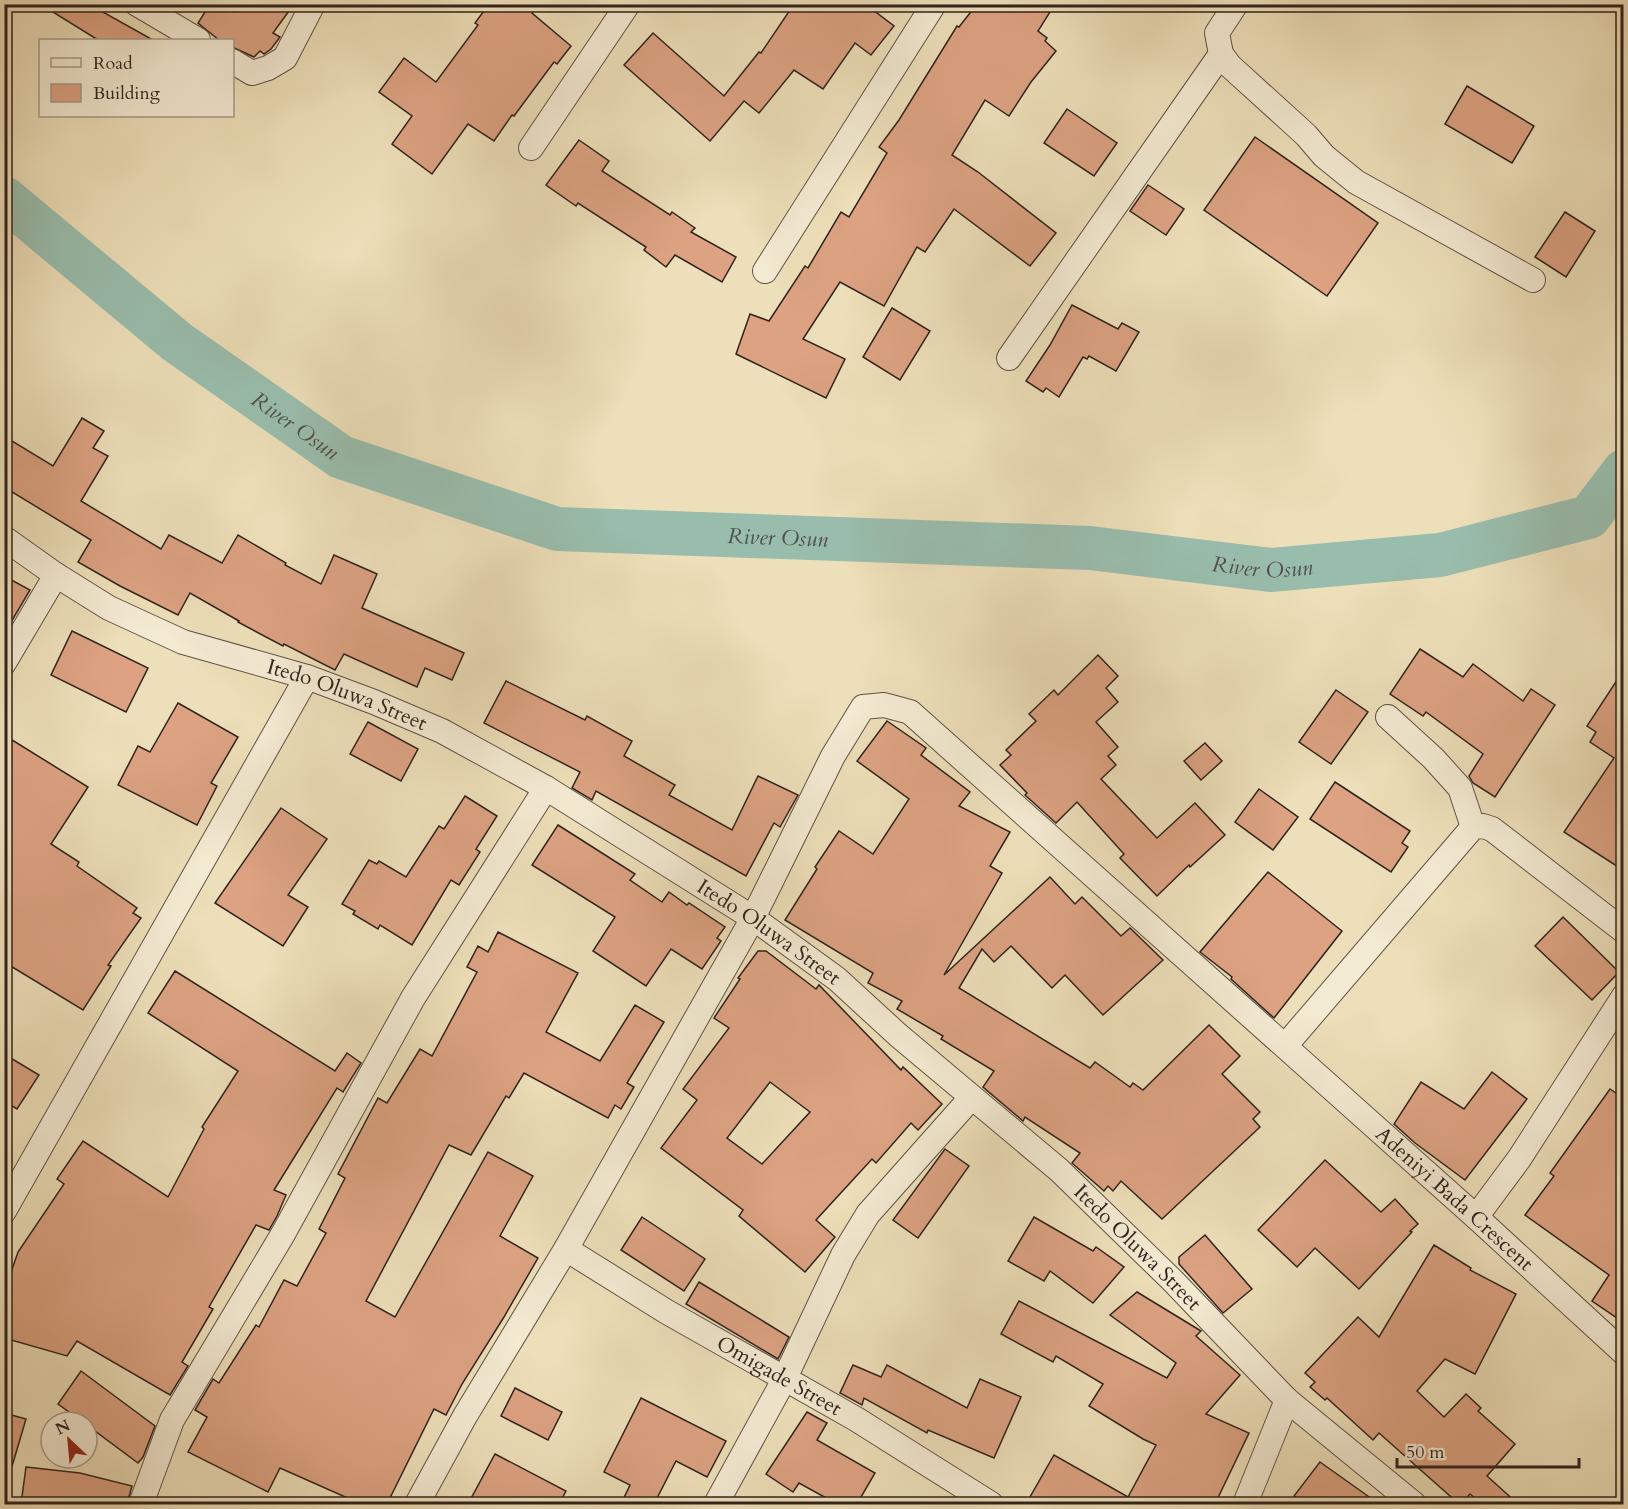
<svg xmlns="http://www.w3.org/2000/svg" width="1628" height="1509" font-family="Cardo,serif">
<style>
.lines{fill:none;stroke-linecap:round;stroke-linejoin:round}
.river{stroke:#99bdad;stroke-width:44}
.building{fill:#dca282;stroke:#30231e;stroke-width:1.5;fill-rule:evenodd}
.minor-casing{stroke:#5f5245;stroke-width:26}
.minor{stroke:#f3ead2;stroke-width:24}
.labels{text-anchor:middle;stroke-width:5;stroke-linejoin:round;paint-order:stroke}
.street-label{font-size:21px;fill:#30231e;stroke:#f3ead2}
.water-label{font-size:22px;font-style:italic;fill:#505149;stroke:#f3ead2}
</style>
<rect width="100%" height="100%" fill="#eddfb9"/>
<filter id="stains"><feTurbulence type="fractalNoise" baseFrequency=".00333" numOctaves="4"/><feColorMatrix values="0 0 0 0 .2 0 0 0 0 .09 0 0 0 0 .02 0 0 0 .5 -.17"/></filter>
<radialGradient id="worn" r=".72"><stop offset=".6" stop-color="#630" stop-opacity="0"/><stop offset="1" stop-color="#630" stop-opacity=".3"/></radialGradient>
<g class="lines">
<path class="river" id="s1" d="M4 198 177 342 341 457 557 529 1090 548 1270 570 1440 555 1589 517 1624 471"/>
</g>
<g class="building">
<polygon points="40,4 105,4 101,11 153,40 98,40"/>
<polygon points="210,4 294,4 273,33 280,37 271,49 264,54 260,51 254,57 232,47 232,40 219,40 198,23"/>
<polygon points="489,4 538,4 532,13 571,46 557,64 554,62 514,116 512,115 494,141 468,124 432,174 392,144 412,116 379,92 404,58 436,82 478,25 475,23"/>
<polygon points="794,4 865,4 894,26 871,55 855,43 823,89 794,70 759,113 744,101 710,141 624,65 653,33 724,96 759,52 761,53"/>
<polygon points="977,4 1055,4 1038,31 1047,38 1045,41 1056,51 1031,82 1009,116 985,100 952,155 978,172 1056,233 1030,266 954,209 925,252 917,247 884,306 840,282 803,339 845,359 826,398 736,354 750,314 769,321 805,266 808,268 841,212 849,217 887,153 879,147 899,120 957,26 959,27"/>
<polygon points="1467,86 1534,126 1512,163 1445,124"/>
<polygon points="1067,109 1117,143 1094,176 1044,143"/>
<polygon points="1255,137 1378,223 1327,296 1204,210"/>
<polygon points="579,140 609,161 602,171 670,215 672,212 695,228 691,232 736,257 722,282 675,255 666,267 644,250 646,247 578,203 576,206 546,185"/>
<polygon points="1148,185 1184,209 1166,235 1130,211"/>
<polygon points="1565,212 1595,231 1566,277 1535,257"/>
<polygon points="1072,305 1118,329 1122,323 1139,332 1116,371 1089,356 1087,359 1083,357 1059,397 1046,388 1043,392 1026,381 1050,345"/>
<polygon points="892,308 930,331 900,380 863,357"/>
<polygon points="82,418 104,431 93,448 108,456 81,501 161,549 169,535 222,563 238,535 286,563 285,565 321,584 334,555 377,574 362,608 464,653 452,680 425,668 417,687 344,654 335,670 284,644 283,646 238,622 239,621 190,593 178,615 120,586 78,562 91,540 4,487 4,436 53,466"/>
<polygon points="4,576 30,590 4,634"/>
<polygon points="72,631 148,668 126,712 51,675"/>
<polygon points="1420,649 1463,677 1473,664 1523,701 1531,689 1555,705 1495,797 1473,783 1469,776 1483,754 1426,712 1423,716 1390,694"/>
<polygon points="1098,655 1118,676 1106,688 1118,702 1096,722 1118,747 1108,756 1116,765 1101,779 1157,838 1195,803 1225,835 1190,867 1189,865 1157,896 1120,858 1124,854 1077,802 1056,823 1025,795 1027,793 1000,765 1011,755 1006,750 1036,721 1029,714 1054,690 1058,695"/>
<polygon points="1623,671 1623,870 1564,832 1614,758 1590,742 1596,732 1587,726"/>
<polygon points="506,681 585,720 587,716 632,741 624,756 675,785 669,795 732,830 758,776 798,795 780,827 774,823 746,876 596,791 592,800 572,788 580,772 484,723"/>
<polygon points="1336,690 1368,712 1331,764 1299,742"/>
<polygon points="178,703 238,737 211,783 217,786 197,825 118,785 138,746 150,752"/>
<polygon points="887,721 926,748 921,755 970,792 959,806 1010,832 990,866 1002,873 944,975 1050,877 1075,904 1082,897 1121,936 1130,928 1163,960 1103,1015 1065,975 1052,988 1011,946 994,962 982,949 959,988 1090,1068 1095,1062 1130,1087 1133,1083 1143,1090 1209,1025 1240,1056 1222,1074 1260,1112 1253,1119 1260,1127 1162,1219 1121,1181 1113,1191 1108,1186 1104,1191 1072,1163 1080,1153 1025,1117 1023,1121 983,1087 994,1071 941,1039 943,1036 897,1009 902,1001 868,983 873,973 785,920 817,869 815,867 839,831 873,854 909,799 857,761"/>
<polygon points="368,722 418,749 401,781 350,754"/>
<polygon points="4,735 88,787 51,844 79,862 77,866 137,908 133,913 141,918 108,965 111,966 83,1010 4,962"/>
<polygon points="1205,743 1222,761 1201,780 1184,761"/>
<polygon points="1335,782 1410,831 1402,843 1408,847 1391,872 1310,819"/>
<polygon points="1259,789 1298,817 1273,850 1235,822"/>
<polygon points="465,796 497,816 476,849 480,852 459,885 451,880 412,945 380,925 378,929 353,914 355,911 342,904 369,860 377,864 379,861 406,877 439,826 444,829"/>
<polygon points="281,808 327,839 288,895 308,907 283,946 215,903"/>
<polygon points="558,825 635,874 630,880 662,902 669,892 687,905 689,903 725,927 717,938 721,941 702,969 671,949 646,986 593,951 615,917 532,865"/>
<polygon points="1268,872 1342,931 1274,1018 1231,979 1232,977 1200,952"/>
<polygon points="1563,917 1619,972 1592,1000 1535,946"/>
<polygon points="498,932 578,973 546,1032 600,1061 635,1005 664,1022 627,1083 634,1087 621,1109 615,1105 608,1118 524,1073 509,1098 506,1096 471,1155 449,1145 366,1301 395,1317 488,1152 533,1176 500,1236 538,1258 504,1317 462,1384 446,1415 434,1409 387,1504 361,1504 280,1468 268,1492 188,1452 207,1417 195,1410 213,1379 219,1383 256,1325 259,1327 284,1280 297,1286 326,1233 319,1229 345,1178 338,1174 378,1098 387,1103 420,1049 432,1056 477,972 467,967 478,946 488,952"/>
<path d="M758 951H766L816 989 819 985 901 1070 903 1067 942 1104 918 1130 911 1123 876 1163 872 1159 816 1220 835 1237 805 1272 739 1216 743 1210 661 1148 697 1100 683 1089 729 1028 714 1018 740 979 738 978ZM770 1082 810 1112 762 1164 727 1138Z"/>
<polygon points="175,971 335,1071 347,1053 361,1063 343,1092 337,1088 274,1190 286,1195 277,1216 269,1230 256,1225 209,1307 213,1309 182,1362 188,1366 170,1395 77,1341 67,1356 4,1338 4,1308 11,1285 7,1284 18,1252 64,1184 57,1179 83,1141 168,1197 204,1129 202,1127 238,1071 148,1013"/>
<polygon points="4,1054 39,1075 17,1109 4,1101"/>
<polygon points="1492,1072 1527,1099 1465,1180 1415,1143 1394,1124 1421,1082 1464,1109"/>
<polygon points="1610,1089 1623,1098 1623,1322 1592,1301 1609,1275 1525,1215 1554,1176 1550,1173"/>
<polygon points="945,1149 969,1166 918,1238 893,1220"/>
<polygon points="1325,1160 1381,1212 1395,1199 1418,1224 1410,1231 1412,1232 1359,1289 1315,1248 1297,1267 1258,1230"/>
<polygon points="642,1217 705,1259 684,1291 621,1250"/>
<polygon points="1034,1217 1093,1251 1096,1247 1124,1267 1093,1303 1050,1271 1044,1281 1008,1261"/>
<polygon points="1205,1235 1252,1289 1223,1313 1179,1264 1179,1257"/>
<polygon points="1434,1245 1471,1268 1470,1270 1516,1294 1475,1374 1445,1359 1417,1391 1444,1417 1466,1394 1481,1408 1478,1411 1515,1444 1487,1476 1518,1504 1482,1504 1470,1494 1461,1504 1459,1504 1379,1433 1373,1440 1327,1398 1325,1400 1310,1387 1315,1382 1305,1373 1358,1317 1379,1337"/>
<polygon points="699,1282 789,1337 778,1359 686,1304"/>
<polygon points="1137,1292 1201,1331 1196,1336 1240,1375 1206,1414 1249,1433 1215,1504 1026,1504 1054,1455 1128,1497 1156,1445 1143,1439 1089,1406 1103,1384 1056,1356 1053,1362 1001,1334 1019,1301 1167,1378 1176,1363 1110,1315"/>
<polygon points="853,1365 881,1377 887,1365 967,1408 980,1379 1021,1397 994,1458 928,1430 927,1433 864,1398 862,1405 840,1393"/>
<polygon points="81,1371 155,1426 143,1457 138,1463 87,1425 87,1422 83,1422 58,1404"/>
<polygon points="515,1388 562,1412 548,1440 501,1416"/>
<polygon points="641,1398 726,1441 707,1477 676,1461 654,1504 621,1504 630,1485 604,1472"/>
<polygon points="807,1412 827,1423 817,1440 875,1473 857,1504 837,1504 799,1483 793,1492 766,1474"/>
<polygon points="4,1413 26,1419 10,1473 4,1473"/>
<polygon points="495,1454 566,1491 559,1504 468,1504"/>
<polygon points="1320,1462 1379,1504 1305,1504 1294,1496"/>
<polygon points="26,1467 80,1473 132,1486 127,1504 21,1504"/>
</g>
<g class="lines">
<g class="minor-casing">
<g id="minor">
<polyline points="137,4 198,40"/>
<polyline points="1236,4 1217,33 1221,54 1230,66 1306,135 1324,156 1356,182 1533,280"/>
<polyline points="232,61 252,73 268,68 285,58 313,4"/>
<polyline points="531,148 628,4"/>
<polyline points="765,271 934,4"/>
<polyline points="1009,358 1221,54"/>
<path id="s2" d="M4 538 56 575 109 608 183 642 307 677 374 702 442 731 546 788 753 918 837 979 898 1035 1059 1170 1173 1281 1287 1400 1414 1504"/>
<polyline points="4,663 56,575"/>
<polyline points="1388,717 1433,758 1460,788 1473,827"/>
<polyline points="1285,1046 1473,827 1483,826 1492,829 1624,931"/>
<polyline points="4,1211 307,677"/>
<polyline points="1476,1217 1519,1159 1624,996"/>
<path id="s3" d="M566 1249 667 1312 856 1419 991 1504"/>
<polyline points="141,1504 172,1420 283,1234 413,998 546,788"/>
<path id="s4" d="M417 1504 465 1416 566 1249 753 918 833 756 863 707 884 705 910 712 1476 1217 1624 1353"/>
<polyline points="716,1504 785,1378 843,1255 868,1214 971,1098"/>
<polyline points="1245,1504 1287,1400"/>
</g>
</g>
<use href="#minor" class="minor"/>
</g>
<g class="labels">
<g class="street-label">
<text dy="7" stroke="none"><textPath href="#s2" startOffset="380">Itedo Oluwa Street</textPath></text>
<text dy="7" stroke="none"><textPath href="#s2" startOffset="866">Itedo Oluwa Street</textPath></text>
<text dy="7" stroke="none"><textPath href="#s4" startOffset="1692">Adeniyi Bada Crescent</textPath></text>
<text dy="7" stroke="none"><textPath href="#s2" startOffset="1352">Itedo Oluwa Street</textPath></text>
<text dy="7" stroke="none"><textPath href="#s3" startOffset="248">Omigade Street</textPath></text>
</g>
<g class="water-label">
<text dy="8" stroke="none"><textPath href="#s1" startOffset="370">River Osun</textPath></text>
<text dy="8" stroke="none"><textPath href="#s1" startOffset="874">River Osun</textPath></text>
<text dy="8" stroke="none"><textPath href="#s1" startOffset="1360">River Osun</textPath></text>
</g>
</g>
<rect width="1628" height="1509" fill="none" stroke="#eddfb9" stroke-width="24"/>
<rect x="6" y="6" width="1616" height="1497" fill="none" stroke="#30231e" stroke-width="3"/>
<rect x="12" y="12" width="1604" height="1485" fill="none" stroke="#30231e" stroke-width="1.5"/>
<rect x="39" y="39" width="195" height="78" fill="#f3ead2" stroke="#a59a8a" stroke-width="1.5"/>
<rect x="51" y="58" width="30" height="9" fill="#f3ead2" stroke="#a59a8a" stroke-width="1.5"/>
<text x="93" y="69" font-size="18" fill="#30231e">Road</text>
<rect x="51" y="84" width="30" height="18" fill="#dca282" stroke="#a59a8a" stroke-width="1.5"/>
<text x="93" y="99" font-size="18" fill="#30231e">Building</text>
<g transform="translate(69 1440) rotate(334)"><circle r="28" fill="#f3ead2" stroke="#a59a8a" stroke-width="1.5"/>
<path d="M0-4.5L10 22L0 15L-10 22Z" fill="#8f2418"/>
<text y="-9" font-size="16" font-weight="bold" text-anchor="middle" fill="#30231e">N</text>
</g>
<path d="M1397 1458v9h182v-9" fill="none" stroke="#30231e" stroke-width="3"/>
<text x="1406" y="1458" font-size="18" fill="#30231e" stroke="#f3ead2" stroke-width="4.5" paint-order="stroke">50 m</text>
<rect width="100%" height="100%" filter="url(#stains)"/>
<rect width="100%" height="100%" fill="url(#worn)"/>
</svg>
